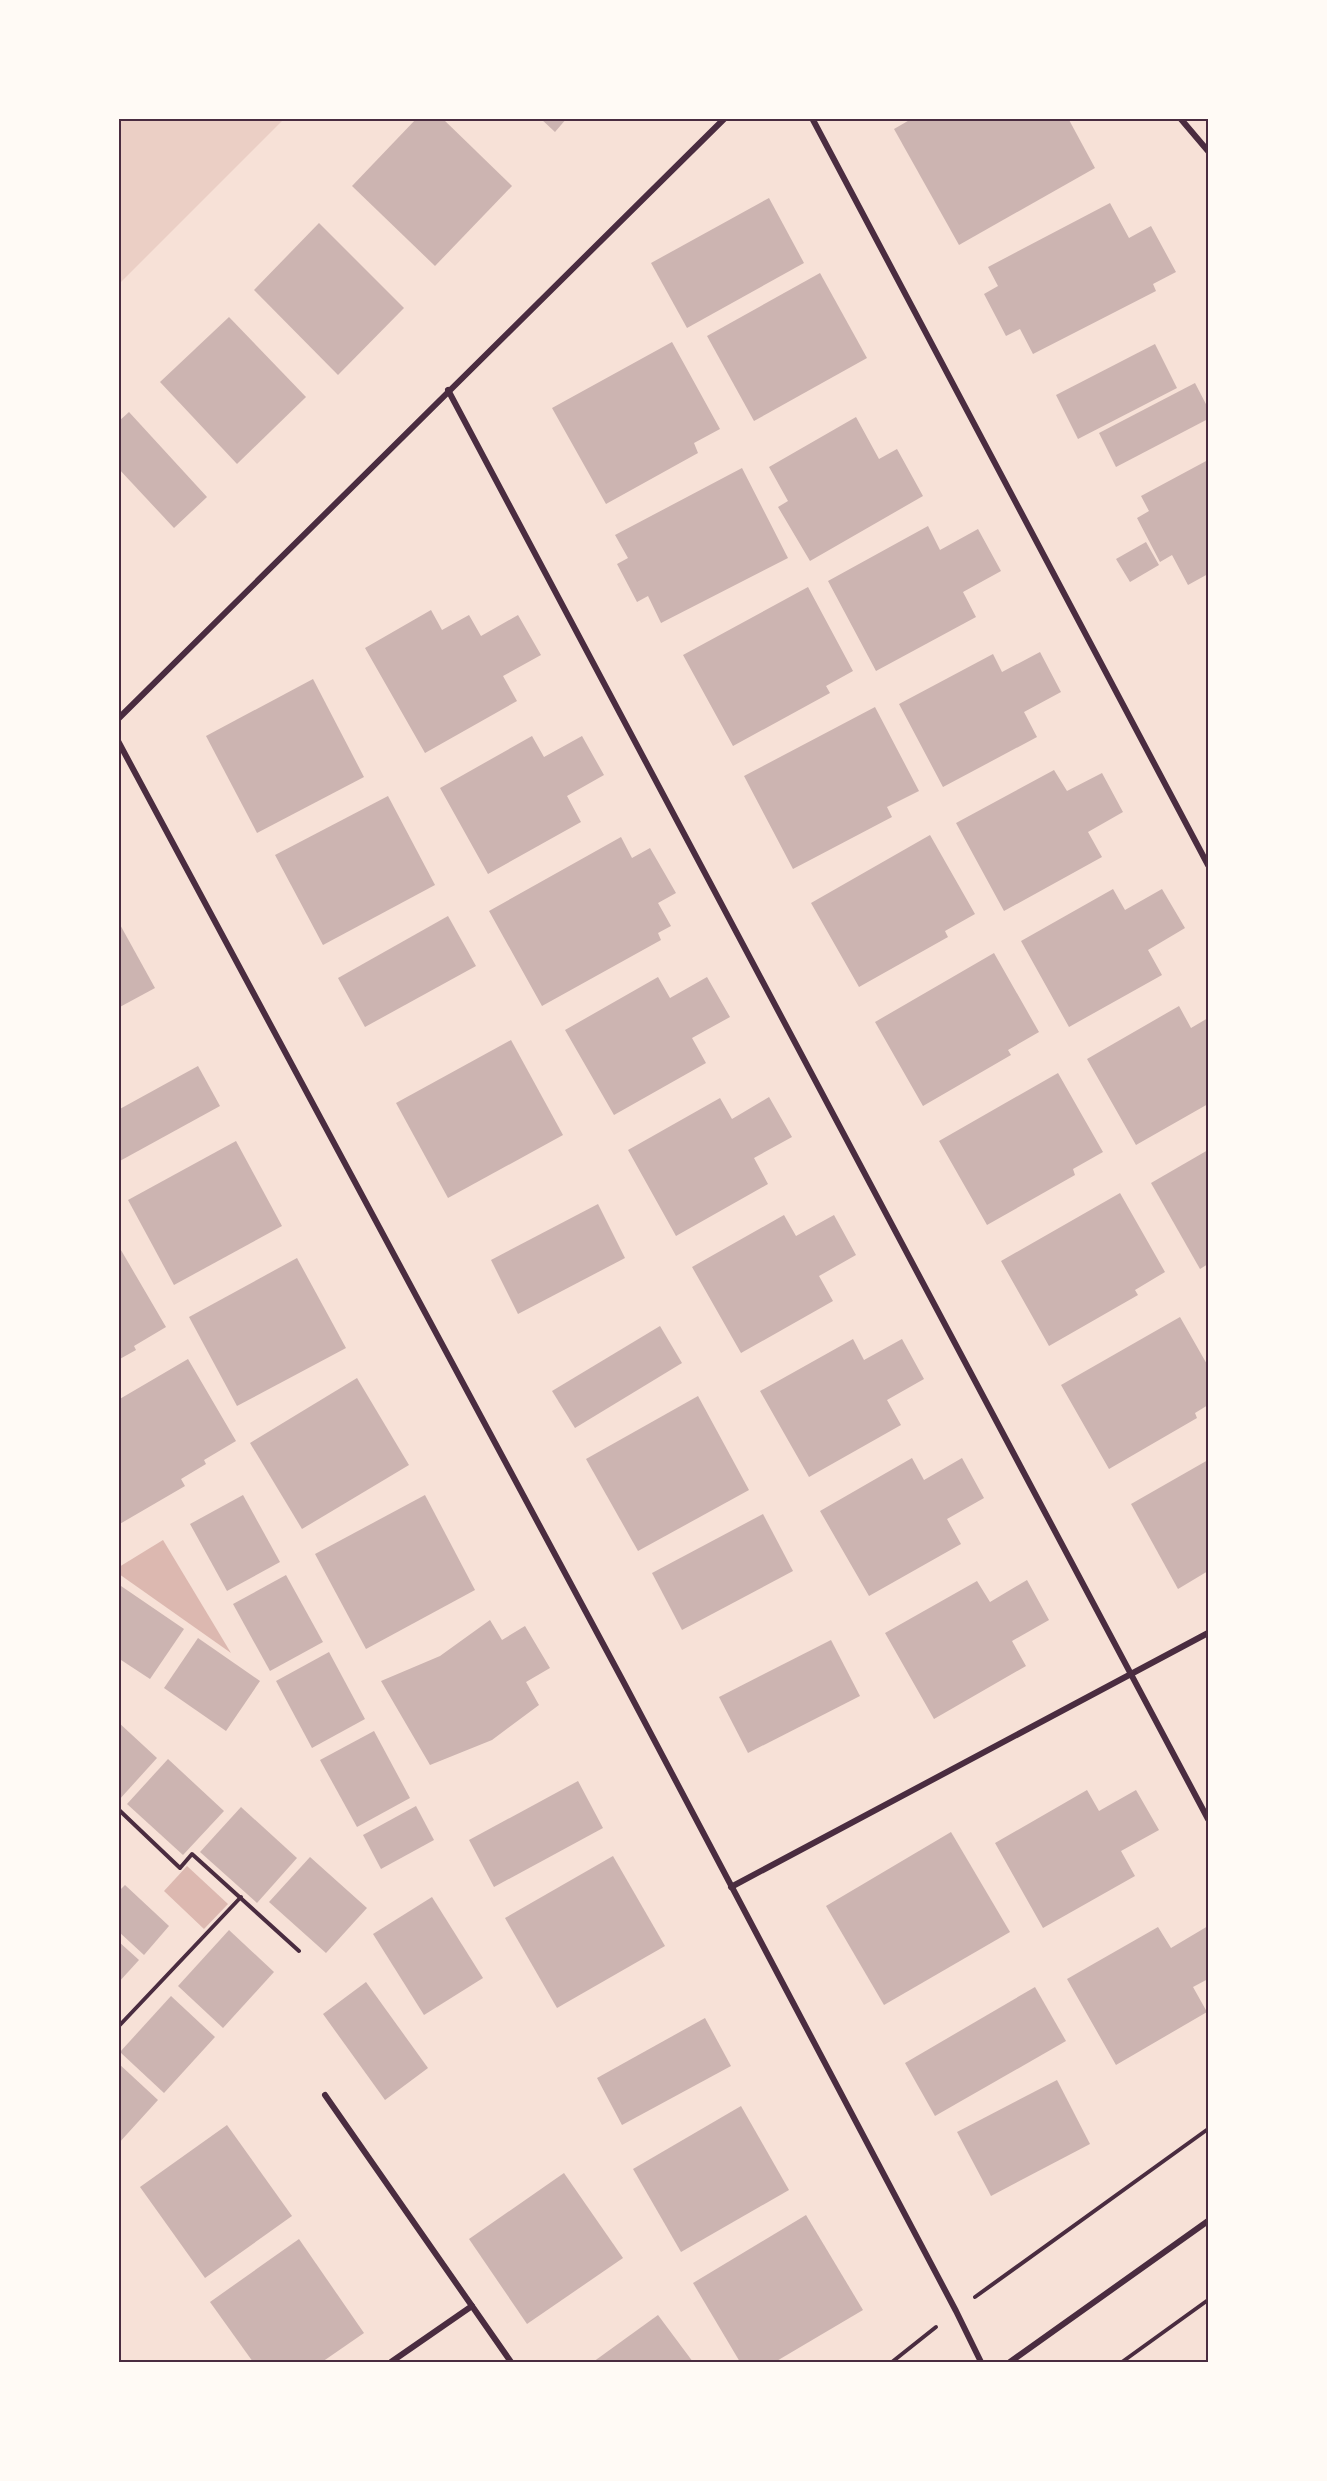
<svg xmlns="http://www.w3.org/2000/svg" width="1327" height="2481" font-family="'Sofia Sans Condensed',sans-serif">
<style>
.green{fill:#ebcfc5}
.water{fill:#dcb8b0}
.building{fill:#ccb4b1}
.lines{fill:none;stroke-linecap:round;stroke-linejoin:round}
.path{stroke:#4a2c40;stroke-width:4}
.minor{stroke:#4a2c40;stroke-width:6}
.neatline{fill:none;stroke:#4a2c40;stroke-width:2}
</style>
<rect width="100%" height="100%" fill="#f7e1d7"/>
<polygon class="green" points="119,118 284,118 284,119 119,284"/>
<g class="water">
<polygon points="163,1540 231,1653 119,1574 119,1567"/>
<polygon points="187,1866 228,1904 204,1929 164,1891"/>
</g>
<g class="building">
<polygon points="417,118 442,118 512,186 435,266 352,186"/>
<polygon points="540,118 567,118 555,132"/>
<polygon points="913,118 1068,118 1095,168 959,245 894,129"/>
<polygon points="769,198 804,263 687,328 651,263"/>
<polygon points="1110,203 1129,238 1151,226 1176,272 1153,284 1156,291 1033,354 1020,329 1006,336 984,294 998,286 988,267"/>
<polygon points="319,223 404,308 338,375 254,290"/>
<polygon points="820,273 867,358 754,421 707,336"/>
<polygon points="229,317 306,397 237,464 160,382"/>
<polygon points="672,342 720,429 694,443 698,453 606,504 552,408"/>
<polygon points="1155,344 1177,388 1078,439 1056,395"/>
<polygon points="1195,383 1208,408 1208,419 1116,467 1099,433"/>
<polygon points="129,412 207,497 174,528 118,468 118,422"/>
<polygon points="856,417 879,459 897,449 923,496 810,561 778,507 788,501 769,467"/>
<polygon points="1208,460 1208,574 1188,585 1172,555 1160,562 1137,518 1149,511 1141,496"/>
<polygon points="742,468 788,558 661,623 648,596 637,602 617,564 628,558 615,535"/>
<polygon points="928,526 940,550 978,529 1001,571 963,592 976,617 876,671 828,581"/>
<polygon points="1146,542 1159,565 1130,582 1116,559"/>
<polygon points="808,587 853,671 826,686 830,693 733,746 683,655"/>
<polygon points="431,610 442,630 469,615 481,636 518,615 541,655 503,676 517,701 425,753 365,648"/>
<polygon points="1040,652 1061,692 1024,712 1037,737 943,787 899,704 993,654 1002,672"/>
<polygon points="313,679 364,777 257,833 206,736"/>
<polygon points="875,707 919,791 887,807 892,817 793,869 744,776"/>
<polygon points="532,736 544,757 582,736 604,775 567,796 581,822 488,874 440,788"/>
<polygon points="1054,770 1067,791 1102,773 1123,812 1088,832 1102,857 1004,911 956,823"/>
<polygon points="388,796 435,885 323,945 275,855"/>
<polygon points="930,835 975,914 945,931 948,937 859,987 811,903"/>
<polygon points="621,837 632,858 650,848 676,893 658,903 671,926 658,933 661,940 542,1006 489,911"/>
<polygon points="1113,889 1125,910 1162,889 1185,928 1148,950 1162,975 1069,1027 1021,941"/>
<polygon points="448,916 476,966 365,1027 338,978"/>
<polygon points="118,921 155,988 118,1008"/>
<polygon points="994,953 1039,1032 1008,1050 1011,1055 923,1106 875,1022"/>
<polygon points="658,977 670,998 707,977 730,1017 692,1038 706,1063 614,1115 565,1030"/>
<polygon points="1179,1006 1191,1028 1208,1018 1208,1104 1136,1145 1087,1059"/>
<polygon points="511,1040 563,1135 448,1198 396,1103"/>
<polygon points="198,1066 220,1106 118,1162 118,1110"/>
<polygon points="1058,1073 1103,1152 1073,1169 1075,1175 987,1225 939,1141"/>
<polygon points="769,1097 792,1137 754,1158 768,1184 676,1236 628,1150 720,1098 732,1119"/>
<polygon points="236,1141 282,1226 174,1285 128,1200"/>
<polygon points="1208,1150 1208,1264 1200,1269 1151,1183"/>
<polygon points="1120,1193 1165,1272 1135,1290 1138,1295 1049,1346 1001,1261"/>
<polygon points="598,1204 625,1258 518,1314 491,1260"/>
<polygon points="784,1215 796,1236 834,1215 856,1255 819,1276 833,1301 741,1353 692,1267"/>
<polygon points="118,1245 166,1327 134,1346 136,1350 118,1360"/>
<polygon points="297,1258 346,1348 237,1406 189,1317"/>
<polygon points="1180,1317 1208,1366 1208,1405 1195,1413 1197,1418 1109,1469 1061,1385"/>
<polygon points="660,1326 682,1363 575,1428 552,1391"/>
<polygon points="853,1339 864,1360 902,1339 924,1379 887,1400 901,1425 809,1477 760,1391"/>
<polygon points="188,1359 236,1441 204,1460 206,1464 181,1479 185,1486 118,1525 118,1400"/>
<polygon points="357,1378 409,1465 302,1529 250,1443"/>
<polygon points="698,1396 749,1490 638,1551 586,1459"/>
<polygon points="912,1458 924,1480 962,1458 984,1498 947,1519 961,1544 869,1596 820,1511"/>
<polygon points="1208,1460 1208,1571 1178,1589 1131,1504"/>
<polygon points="243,1495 280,1562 227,1591 190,1524"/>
<polygon points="425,1495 475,1590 366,1649 315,1554"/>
<polygon points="763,1514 793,1571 682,1630 652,1573"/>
<polygon points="286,1575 323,1642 270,1671 233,1604"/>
<polygon points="1027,1580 1049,1620 1012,1641 1026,1666 934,1719 885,1633 977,1581 990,1602"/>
<polygon points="121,1586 184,1629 150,1679 118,1658 118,1590"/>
<polygon points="490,1620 502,1640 525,1626 550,1668 526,1682 539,1705 492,1740 430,1765 381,1681 440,1656"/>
<polygon points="198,1638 260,1681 226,1731 164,1688"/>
<polygon points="831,1640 860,1696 748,1753 719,1697"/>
<polygon points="329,1652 365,1719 312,1748 276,1681"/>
<polygon points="118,1722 157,1758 118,1801"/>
<polygon points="374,1731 410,1798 357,1827 320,1760"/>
<polygon points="168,1759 224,1811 183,1855 127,1804"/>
<polygon points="578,1781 603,1828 494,1887 469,1840"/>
<polygon points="1087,1790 1099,1811 1136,1790 1159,1830 1121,1851 1135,1876 1043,1928 995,1843"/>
<polygon points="416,1806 434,1840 381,1869 363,1835"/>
<polygon points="241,1807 297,1858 257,1903 200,1852"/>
<polygon points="951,1832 1010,1932 884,2005 826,1906"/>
<polygon points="613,1856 665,1946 557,2008 505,1918"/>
<polygon points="310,1857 367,1908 326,1953 269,1902"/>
<polygon points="125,1885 169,1926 144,1955 118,1931 118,1892"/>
<polygon points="432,1897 483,1978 424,2015 373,1934"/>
<polygon points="1208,1926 1208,1979 1193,1987 1207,2012 1116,2065 1067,1979 1158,1927 1171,1948"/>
<polygon points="229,1930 274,1972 223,2028 178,1986"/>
<polygon points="118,1941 139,1960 118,1983"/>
<polygon points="366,1982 428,2068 385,2100 323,2014"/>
<polygon points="1035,1987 1066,2041 935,2116 905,2063"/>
<polygon points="171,1996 215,2037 164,2093 120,2052"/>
<polygon points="705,2018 731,2066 622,2125 597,2078"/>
<polygon points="118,2063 158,2100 118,2144"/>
<polygon points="1057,2080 1090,2144 991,2196 957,2132"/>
<polygon points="741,2106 789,2190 681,2252 633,2169"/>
<polygon points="227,2125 292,2216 205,2278 140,2187"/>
<polygon points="564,2173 623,2258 527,2324 469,2239"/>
<polygon points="806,2215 863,2310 775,2362 740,2362 693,2283"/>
<polygon points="299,2239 364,2333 322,2362 253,2362 210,2302"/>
<polygon points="658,2315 693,2362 593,2362"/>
</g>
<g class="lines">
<g class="path">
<polyline points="118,1809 180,1868 192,1854 299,1951"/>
<polyline points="118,2027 241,1897"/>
<polyline points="975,2297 1208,2129"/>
<polyline points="892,2362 936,2327"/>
<polyline points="1122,2362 1208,2300"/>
</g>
<g class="minor">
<polyline points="812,118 1208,865"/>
<polyline points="1180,118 1208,151"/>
<polyline points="448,390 1208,1819"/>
<polyline points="118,719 725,118"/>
<polyline points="118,741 623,1681 956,2311 981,2362"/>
<polyline points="731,1887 1208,1633"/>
<polyline points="325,2095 511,2362"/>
<polyline points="391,2362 472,2306"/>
<polyline points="1010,2362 1208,2221"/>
</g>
</g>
<rect width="1327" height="2481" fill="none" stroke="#fffaf5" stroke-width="240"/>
<rect x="120" y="120" width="1087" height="2241" class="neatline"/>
</svg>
